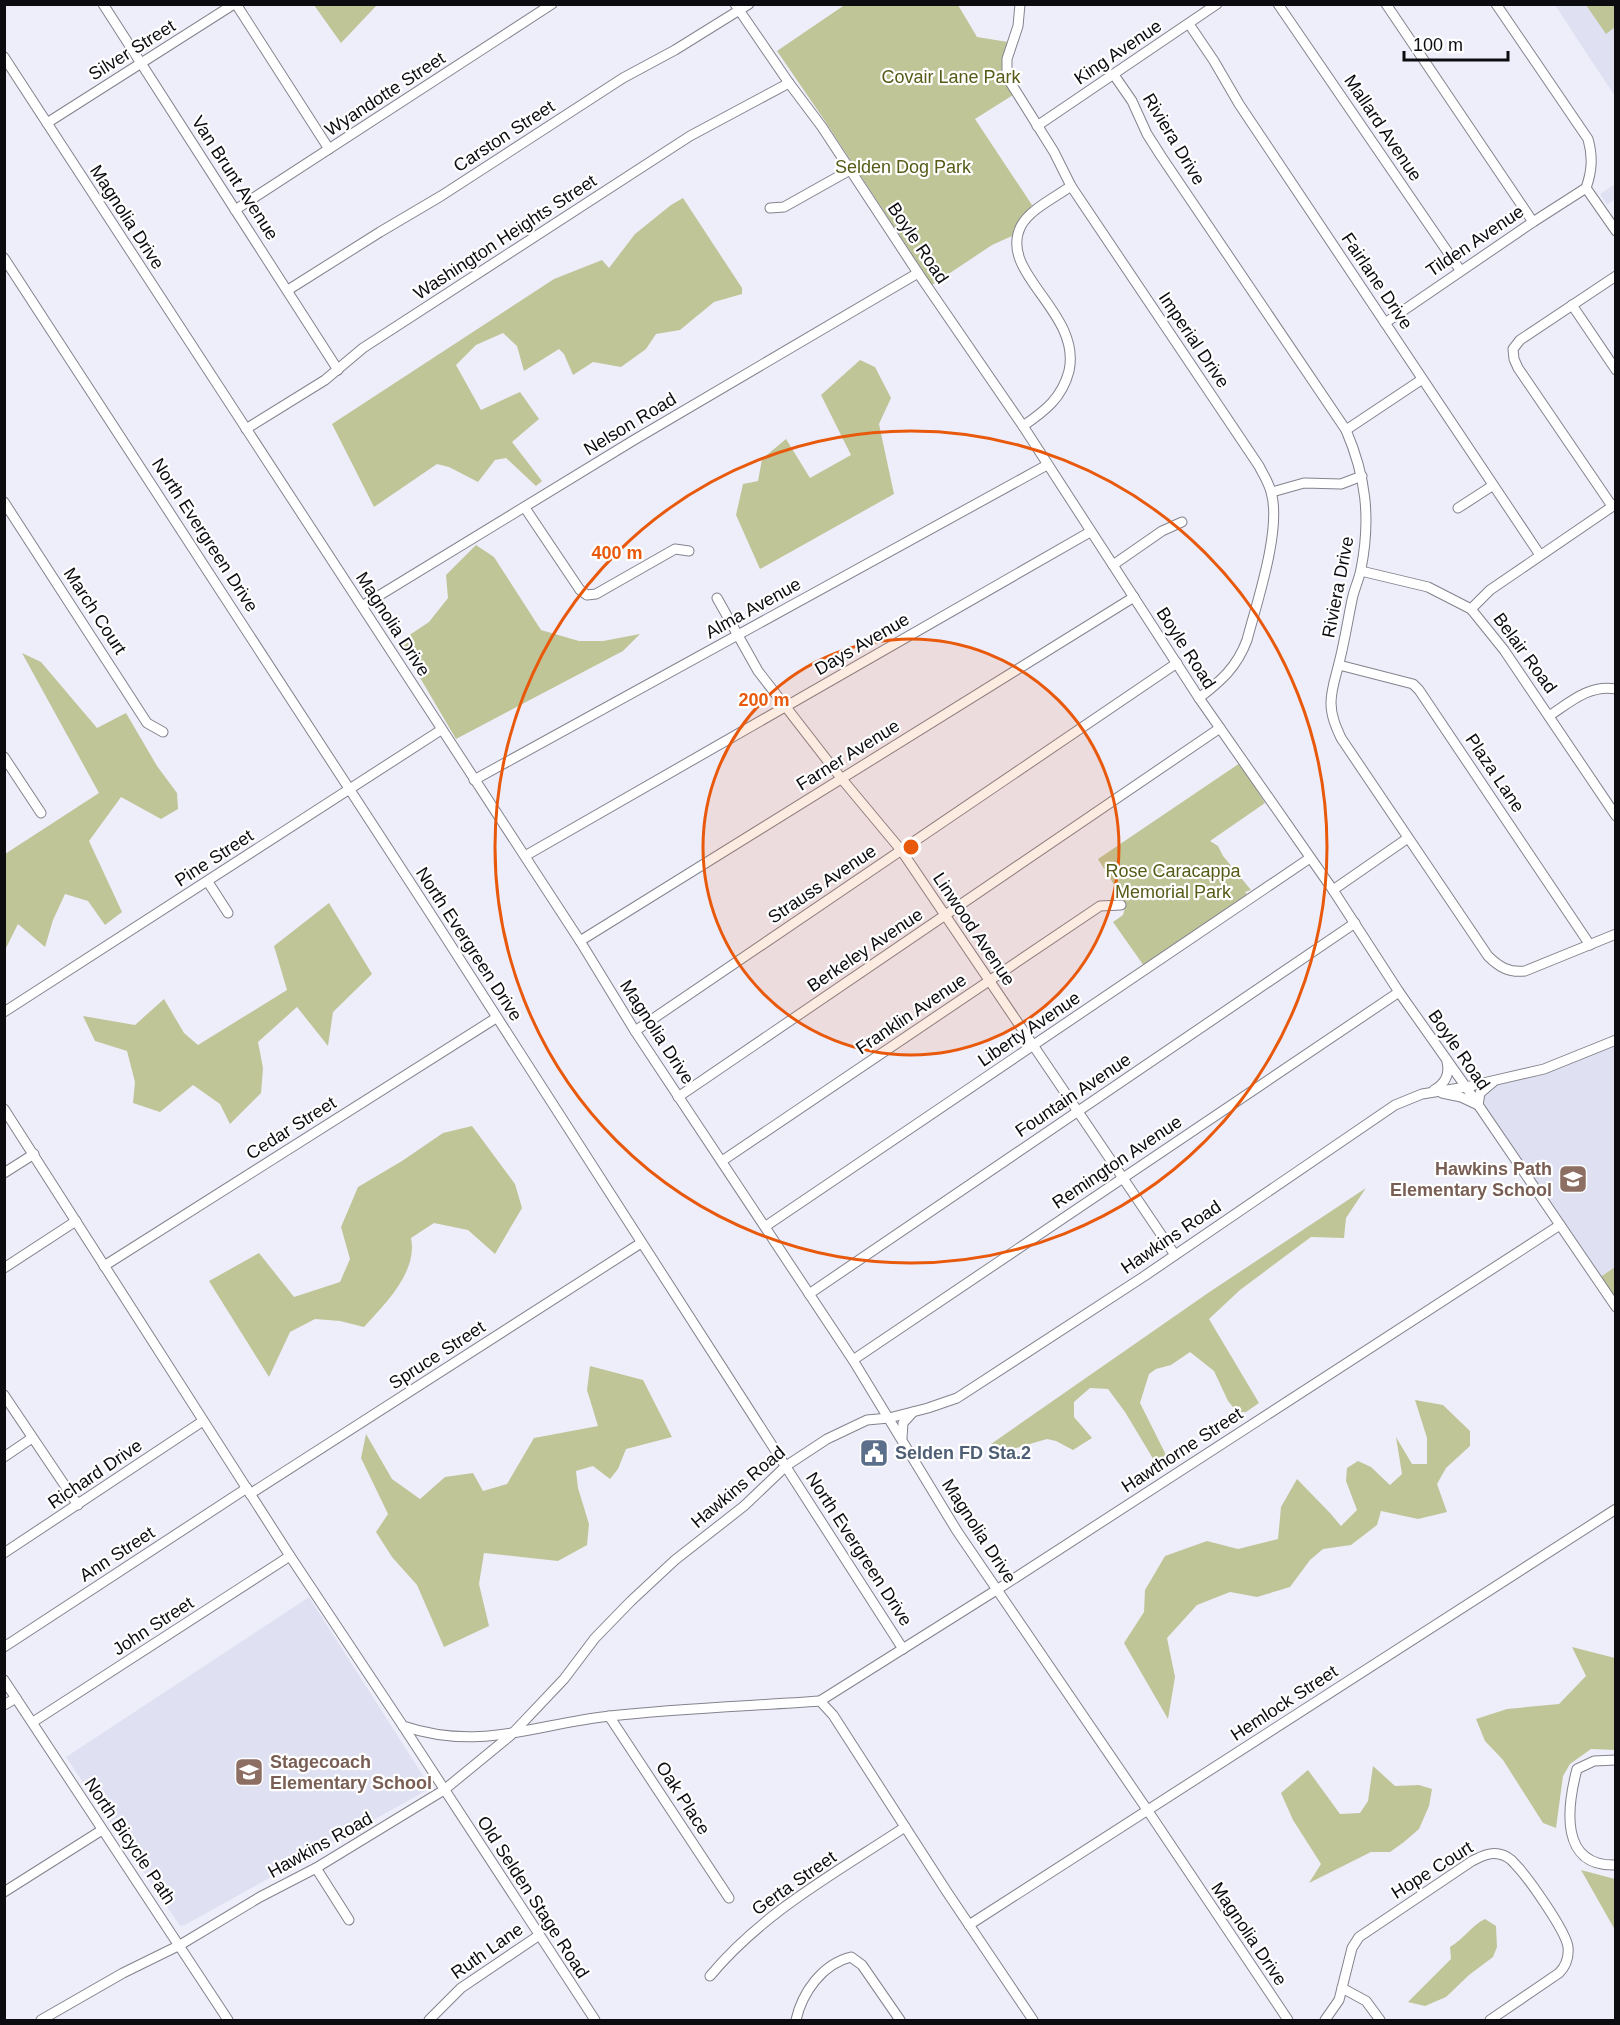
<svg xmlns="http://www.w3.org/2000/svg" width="1620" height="2025" font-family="Helvetica,sans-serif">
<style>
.built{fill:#dfe0f2}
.green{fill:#c0c598}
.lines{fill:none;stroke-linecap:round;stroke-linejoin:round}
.minor-casing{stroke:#83838e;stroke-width:11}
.minor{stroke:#fff;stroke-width:9}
.ring{fill:none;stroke:#e8590c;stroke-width:3}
.labels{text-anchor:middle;stroke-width:4.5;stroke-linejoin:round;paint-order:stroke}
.street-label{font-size:18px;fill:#0c0c10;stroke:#fff}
.park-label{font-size:18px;fill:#575b17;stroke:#fff}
.education-label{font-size:18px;font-weight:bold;fill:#785e54;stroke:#fff;text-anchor:end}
.service-label{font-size:18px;font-weight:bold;fill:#4e5e75;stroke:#fff;text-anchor:start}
.centre{fill:#e8590c;stroke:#fff;stroke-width:3}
.ring-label{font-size:18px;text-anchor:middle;font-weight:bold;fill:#e8590c;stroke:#fff;stroke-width:4.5;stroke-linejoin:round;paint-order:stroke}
</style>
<rect width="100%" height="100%" fill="#eeeefb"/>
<g class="built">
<polygon points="1555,5 1615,5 1615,96 1587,54"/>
<polygon points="1615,184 1615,199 1607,205 1600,194"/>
<polygon points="1615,1041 1615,1267 1599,1278 1471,1090"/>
<polygon points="309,1597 431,1788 185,1925 180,1926 66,1757"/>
</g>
<g class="green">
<path d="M846 4 958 5 977 37 1008 42C1000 65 999 75 1013 95L975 119 1032 205 1012 236 992 245 932 285 825 121 777 51Z"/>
<polygon points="314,5 377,5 341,43"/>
<polygon points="1586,5 1615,5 1615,27 1606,34"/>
<polygon points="683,198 742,288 742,294 714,302 680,330 656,334 646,349 621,367 593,362 573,375 564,354 559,349 524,371 517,346 503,333 476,345 456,365 481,410 520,392 539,419 512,442 542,481 536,486 506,458 495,460 478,482 449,467 437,464 374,507 332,424 554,279 602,260 609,268 635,234 671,205"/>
<polygon points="860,360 875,367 891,398 879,424 894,494 760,569 736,515 743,484 758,481 762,459 786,439 810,478 851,455 821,395"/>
<polygon points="476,545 494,557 541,630 579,641 603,641 640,634 623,651 456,739 399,642 429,622 448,598 446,575"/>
<polygon points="22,653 41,662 97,728 126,713 157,766 177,793 178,809 161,819 121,797 89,841 122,912 105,925 88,901 65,894 53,920 45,947 18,924 5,950 5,854 99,793"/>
<polygon points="1240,763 1265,803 1210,841 1218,846 1223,856 1251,890 1245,892 1247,894 1144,966 1113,922 1123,915 1126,904 1098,859"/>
<polygon points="329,903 372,974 333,1012 328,1046 297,1007 258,1042 263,1068 261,1093 230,1124 220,1104 193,1085 160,1112 133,1103 135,1082 127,1051 95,1041 83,1016 135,1025 164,999 184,1033 198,1045 287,990 274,946"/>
<path d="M472 1126 515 1184 522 1208 495 1254 468 1230 434 1223 411 1238C418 1272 385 1304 364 1327L340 1321 315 1319 290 1332 269 1377 209 1281 259 1253 294 1297 340 1282 350 1259 341 1227 358 1187 402 1161 443 1133Z"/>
<polygon points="1366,1188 1346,1218 1344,1238 1311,1237 1240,1290 1209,1319 1259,1403 1246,1412 1237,1412 1228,1401 1214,1371 1190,1352 1171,1365 1156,1369 1149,1374 1140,1403 1169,1461 1155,1462 1125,1412 1108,1389 1090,1388 1074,1402 1074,1417 1092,1438 1073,1450 1056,1441 1047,1439 1013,1449 991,1444 1208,1293"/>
<polygon points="1615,1267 1615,1302 1599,1278"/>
<polygon points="590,1366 643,1380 672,1437 626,1449 618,1469 610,1479 593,1466 576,1471 578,1488 589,1524 587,1545 558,1561 484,1553 479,1584 489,1626 444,1647 417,1585 392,1557 376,1532 388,1514 361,1458 366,1434 392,1479 420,1499 445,1477 473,1473 483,1491 507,1484 534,1438 598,1426 587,1390"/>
<polygon points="1415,1400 1443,1405 1470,1431 1470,1446 1446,1468 1437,1484 1447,1512 1418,1519 1381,1511 1377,1525 1351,1545 1323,1549 1310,1560 1290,1587 1257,1597 1230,1592 1197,1605 1167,1638 1175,1677 1168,1719 1124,1643 1144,1612 1145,1590 1165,1556 1207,1541 1238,1549 1278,1539 1281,1507 1297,1479 1330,1513 1341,1526 1357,1510 1346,1481 1347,1468 1358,1461 1371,1467 1390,1485 1402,1474 1396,1437 1412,1464 1427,1464 1427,1438"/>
<polygon points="1572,1647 1615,1658 1615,1750 1591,1749 1570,1764 1563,1776 1556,1828 1543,1823 1503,1760 1485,1741 1476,1719 1507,1709 1559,1704 1586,1676"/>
<polygon points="1373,1766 1395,1786 1419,1785 1432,1789 1429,1806 1419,1829 1404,1842 1390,1852 1371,1852 1309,1883 1321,1864 1293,1820 1281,1793 1308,1770 1340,1814 1360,1813 1368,1801"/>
<polygon points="1581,1870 1615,1879 1615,1930"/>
<path d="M1485 1919 1496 1926 1497 1947 1493 1957 1469 1975 1446 1997 1425 2006 1408 2002 1451 1959 1450 1947C1465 1938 1471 1926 1485 1919Z"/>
</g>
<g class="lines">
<g class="minor-casing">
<g id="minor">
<polyline points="103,4 338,370"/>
<polyline points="236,4 329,149"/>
<polyline points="735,4 789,83 822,127 918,273 1023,426 1199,698 1333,890 1399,992 1466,1087 1616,1307"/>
<path d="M1020 4 1018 26 1007 59V77L1054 152 1071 186 1259 466C1263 474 1269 483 1271 492 1282 528 1257 602 1247 640 1237 667 1221 681 1199 698"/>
<polyline points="1278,4 1460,270"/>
<polyline points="1386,4 1533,222"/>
<path d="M1496 4 1588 139C1593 157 1592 171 1586 188"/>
<polyline points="1189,24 1214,61 1239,104 1540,555"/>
<polyline points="4,57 580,941 635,1031 853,1360 957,1531 1148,1811 1288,2020"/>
<path d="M1114 75 1132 101 1147 134 1161 156 1346 430C1366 477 1371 518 1361 569 1359 580 1354 589 1352 600 1348 619 1345 639 1340 659 1337 673 1331 688 1331 703 1331 716 1336 727 1341 738L1488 956C1499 967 1509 973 1525 971L1616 934"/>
<polyline points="47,123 234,4"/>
<polyline points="1037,126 1217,4"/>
<polyline points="1586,188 1616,231"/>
<polyline points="770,208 784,207 850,170"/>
<polyline points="235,210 552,4"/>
<path d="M4 258C307 719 605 1185 903 1649"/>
<polyline points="288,290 380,232 441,196 623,78 675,50 749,4"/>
<polyline points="1572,305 1616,370"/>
<polyline points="1385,323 1533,222 1586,188"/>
<path d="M1023 426C1045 411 1062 398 1069 371 1082 312 997 273 1021 226 1030 209 1056 197 1071 186"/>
<polyline points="246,429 325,380 363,348 690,136 789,83"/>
<polyline points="1346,430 1421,380"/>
<polyline points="1272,492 1304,483 1341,484 1362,476"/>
<polyline points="4,502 147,723 163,732"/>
<polyline points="1612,506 1518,368 1514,359 1513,349 1520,340 1616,276"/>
<polyline points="525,508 580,590 587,595 596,594 675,549 689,551"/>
<polyline points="1458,508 1492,486"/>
<polyline points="1113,565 1162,531 1182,522"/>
<polyline points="1361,571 1428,587 1471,609 1504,650 1616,816"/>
<polyline points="717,598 758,671 841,778 901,850 1175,1255"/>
<polyline points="362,606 634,440 918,273"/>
<polyline points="1471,609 1490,590 1616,504"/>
<polyline points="1339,665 1413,684 1419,690 1590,945"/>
<path d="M1549 716C1570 702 1590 684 1616 689"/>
<polyline points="4,757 41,813"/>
<polyline points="474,780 1047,465"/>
<polyline points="525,856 1090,532"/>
<polyline points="208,882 228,913"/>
<polyline points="1333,890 1408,838"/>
<polyline points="580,941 1134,597"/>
<polyline points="4,1012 441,730"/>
<polyline points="635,1031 1177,663"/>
<path d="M1434 1090C1445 1084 1450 1074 1447 1062"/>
<polyline points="1442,1093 1461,1097 1478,1105 1480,1093 1493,1082"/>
<polyline points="678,1097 1220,728"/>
<path d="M4 1109 290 1556 403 1726C481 1752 535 1724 610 1716 680 1708 751 1706 820 1701L833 1715 947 1892 1033 2020"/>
<polyline points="722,1161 1100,906 1121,905"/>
<polyline points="4,1173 34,1154"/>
<polyline points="766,1226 1310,858"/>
<polyline points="104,1266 496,1018"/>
<polyline points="4,1268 76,1221"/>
<polyline points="809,1294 1355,923"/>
<polyline points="853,1360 1399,992"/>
<polyline points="4,1395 78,1505"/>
<polyline points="902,1438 903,1423 913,1412"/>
<polyline points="4,1457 32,1438"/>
<polyline points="250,1494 641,1243"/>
<polyline points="4,1553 203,1421"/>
<polyline points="4,1647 247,1488"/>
<polyline points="4,1680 228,2020"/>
<polyline points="820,1701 998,1589 1560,1225"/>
<polyline points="4,1705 16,1698"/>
<polyline points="609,1716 729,1898"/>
<polyline points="33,1722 290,1556"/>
<polyline points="403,1726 595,2020"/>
<path d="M1616 1760 1594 1761 1577 1769C1567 1807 1559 1867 1616 1865"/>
<polyline points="316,1868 349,1920"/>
<polyline points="4,1892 102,1830"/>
<polyline points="969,1925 1616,1509"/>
<path d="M710 1976C763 1912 837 1872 905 1827"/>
<polyline points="1342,1988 1366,2001 1380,2020"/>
<polyline points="41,2020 123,1973 180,1945 260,1897 316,1868 444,1790 511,1735 564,1679 595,1638 631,1601 675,1560 744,1506 786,1466 827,1439 867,1420 889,1418 928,1408 957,1398 1143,1277 1395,1105 1422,1094 1466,1087 1544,1069 1616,1040"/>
<polyline points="429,2020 461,1988 538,1936"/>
<path d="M796 2020C802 1993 822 1964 851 1957L862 1965 900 2020"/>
<path d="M1325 2020 1339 2000 1352 1948 1359 1937 1472 1861C1480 1857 1489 1852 1499 1854 1505 1855 1511 1859 1515 1864 1527 1876 1566 1931 1568 1947 1569 1957 1566 1966 1559 1973L1490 2020"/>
</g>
</g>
<use href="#minor" class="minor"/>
</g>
<circle cx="911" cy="847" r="208" fill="#e8590c" fill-opacity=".12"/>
<g class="ring">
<circle cx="911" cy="847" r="208"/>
<circle cx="911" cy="847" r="416"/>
</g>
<defs>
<g id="school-square" transform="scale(1.5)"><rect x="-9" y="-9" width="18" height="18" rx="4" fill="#8d6e63" stroke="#fff"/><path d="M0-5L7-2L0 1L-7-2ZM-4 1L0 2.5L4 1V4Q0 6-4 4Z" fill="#fff"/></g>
<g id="civic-square" transform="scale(1.5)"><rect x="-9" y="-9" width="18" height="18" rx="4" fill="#5c6f8a" stroke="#fff"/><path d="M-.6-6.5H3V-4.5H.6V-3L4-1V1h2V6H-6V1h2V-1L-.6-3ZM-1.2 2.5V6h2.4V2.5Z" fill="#fff"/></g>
</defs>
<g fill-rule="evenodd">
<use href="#school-square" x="1573" y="1179"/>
<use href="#civic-square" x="874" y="1453"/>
<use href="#school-square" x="249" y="1772"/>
</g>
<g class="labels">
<g class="street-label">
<text transform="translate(132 50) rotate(-32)" y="6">Silver Street</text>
<text transform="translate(1118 52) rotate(-34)" y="6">King Avenue</text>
<text transform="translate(385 94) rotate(-33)" y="6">Wyandotte Street</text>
<text transform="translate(1383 128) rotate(56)" y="6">Mallard Avenue</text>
<text transform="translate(504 136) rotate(-33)" y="6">Carston Street</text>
<text transform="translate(1174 139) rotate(59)" y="6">Riviera Drive</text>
<text transform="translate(235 178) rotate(57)" y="6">Van Brunt Avenue</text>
<text transform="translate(127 217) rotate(57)" y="6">Magnolia Drive</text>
<text transform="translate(505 237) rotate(-33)" y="6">Washington Heights Street</text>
<text transform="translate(1475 241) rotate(-34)" y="6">Tilden Avenue</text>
<text transform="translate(918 243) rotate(56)" y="6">Boyle Road</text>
<text transform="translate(1377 281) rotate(56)" y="6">Fairlane Drive</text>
<text transform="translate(1194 340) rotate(56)" y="6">Imperial Drive</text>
<text transform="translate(630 424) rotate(-31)" y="6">Nelson Road</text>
<text transform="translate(205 535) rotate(57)" y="6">North Evergreen Drive</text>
<text transform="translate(1338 587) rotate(-79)" y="6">Riviera Drive</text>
<text transform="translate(753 608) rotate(-29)" y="6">Alma Avenue</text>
<text transform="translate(95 611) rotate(57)" y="6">March Court</text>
<text transform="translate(393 624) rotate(57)" y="6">Magnolia Drive</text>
<text transform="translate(862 644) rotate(-30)" y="6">Days Avenue</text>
<text transform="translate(1186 648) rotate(57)" y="6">Boyle Road</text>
<text transform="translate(1525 653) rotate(54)" y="6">Belair Road</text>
<text transform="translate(848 755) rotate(-32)" y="6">Farner Avenue</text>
<text transform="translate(1495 773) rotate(56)" y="6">Plaza Lane</text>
<text transform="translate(214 858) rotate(-33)" y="6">Pine Street</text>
<text transform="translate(822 884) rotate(-34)" y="6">Strauss Avenue</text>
<text transform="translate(974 929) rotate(56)" y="6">Linwood Avenue</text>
<text transform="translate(469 944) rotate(57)" y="6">North Evergreen Drive</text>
<text transform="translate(865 950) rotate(-34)" y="6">Berkeley Avenue</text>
<text transform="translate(911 1014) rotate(-34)" y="6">Franklin Avenue</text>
<text transform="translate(1029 1029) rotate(-34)" y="6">Liberty Avenue</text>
<text transform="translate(657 1032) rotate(57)" y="6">Magnolia Drive</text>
<text transform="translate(1459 1050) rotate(55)" y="6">Boyle Road</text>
<text transform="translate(1073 1095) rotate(-34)" y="6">Fountain Avenue</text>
<text transform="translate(291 1128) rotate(-32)" y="6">Cedar Street</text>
<text transform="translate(1117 1162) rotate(-34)" y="6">Remington Avenue</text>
<text transform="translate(1171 1237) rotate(-34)" y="6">Hawkins Road</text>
<text transform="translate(437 1355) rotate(-33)" y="6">Spruce Street</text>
<text transform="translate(1182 1450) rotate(-33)" y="6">Hawthorne Street</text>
<text transform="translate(95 1474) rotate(-34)" y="6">Richard Drive</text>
<text transform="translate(738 1487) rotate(-40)" y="6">Hawkins Road</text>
<text transform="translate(979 1531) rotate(57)" y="6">Magnolia Drive</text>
<text transform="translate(859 1549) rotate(57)" y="6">North Evergreen Drive</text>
<text transform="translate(117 1554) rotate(-33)" y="6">Ann Street</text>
<text transform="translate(153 1626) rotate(-33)" y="6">John Street</text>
<text transform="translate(1284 1703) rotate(-33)" y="6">Hemlock Street</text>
<text transform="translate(683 1798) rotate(57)" y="6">Oak Place</text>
<text transform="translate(130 1841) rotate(56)" y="6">North Bicycle Path</text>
<text transform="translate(320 1845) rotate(-29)" y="6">Hawkins Road</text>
<text transform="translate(1432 1870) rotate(-32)" y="6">Hope Court</text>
<text transform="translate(794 1883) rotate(-35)" y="6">Gerta Street</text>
<text transform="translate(533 1897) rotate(57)" y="6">Old Selden Stage Road</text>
<text transform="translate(1249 1934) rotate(56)" y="6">Magnolia Drive</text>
<text transform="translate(487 1951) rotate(-35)" y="6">Ruth Lane</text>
</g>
<g class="park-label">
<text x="951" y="83">Covair Lane Park</text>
<text x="903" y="173">Selden Dog Park</text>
<text x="1173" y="877">Rose Caracappa<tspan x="1173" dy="21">Memorial Park</tspan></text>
</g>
<g class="education-label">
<text x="1552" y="1175">Hawkins Path<tspan x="1552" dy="21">Elementary School</tspan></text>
<text x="270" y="1768" text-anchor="start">Stagecoach<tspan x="270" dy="21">Elementary School</tspan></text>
</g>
<g class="service-label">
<text x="895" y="1459">Selden FD Sta.2</text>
</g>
</g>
<circle cx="911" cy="847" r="9" class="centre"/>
<g class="ring-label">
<text x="617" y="559">400 m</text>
<text x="764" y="706">200 m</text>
</g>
<rect width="1620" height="2025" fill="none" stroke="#0c0c10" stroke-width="12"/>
<path d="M1404 51v9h104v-9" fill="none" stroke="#0c0c10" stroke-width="3"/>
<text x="1413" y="51" font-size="18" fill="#0c0c10" stroke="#ffffff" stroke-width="4.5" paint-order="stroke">100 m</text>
</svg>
